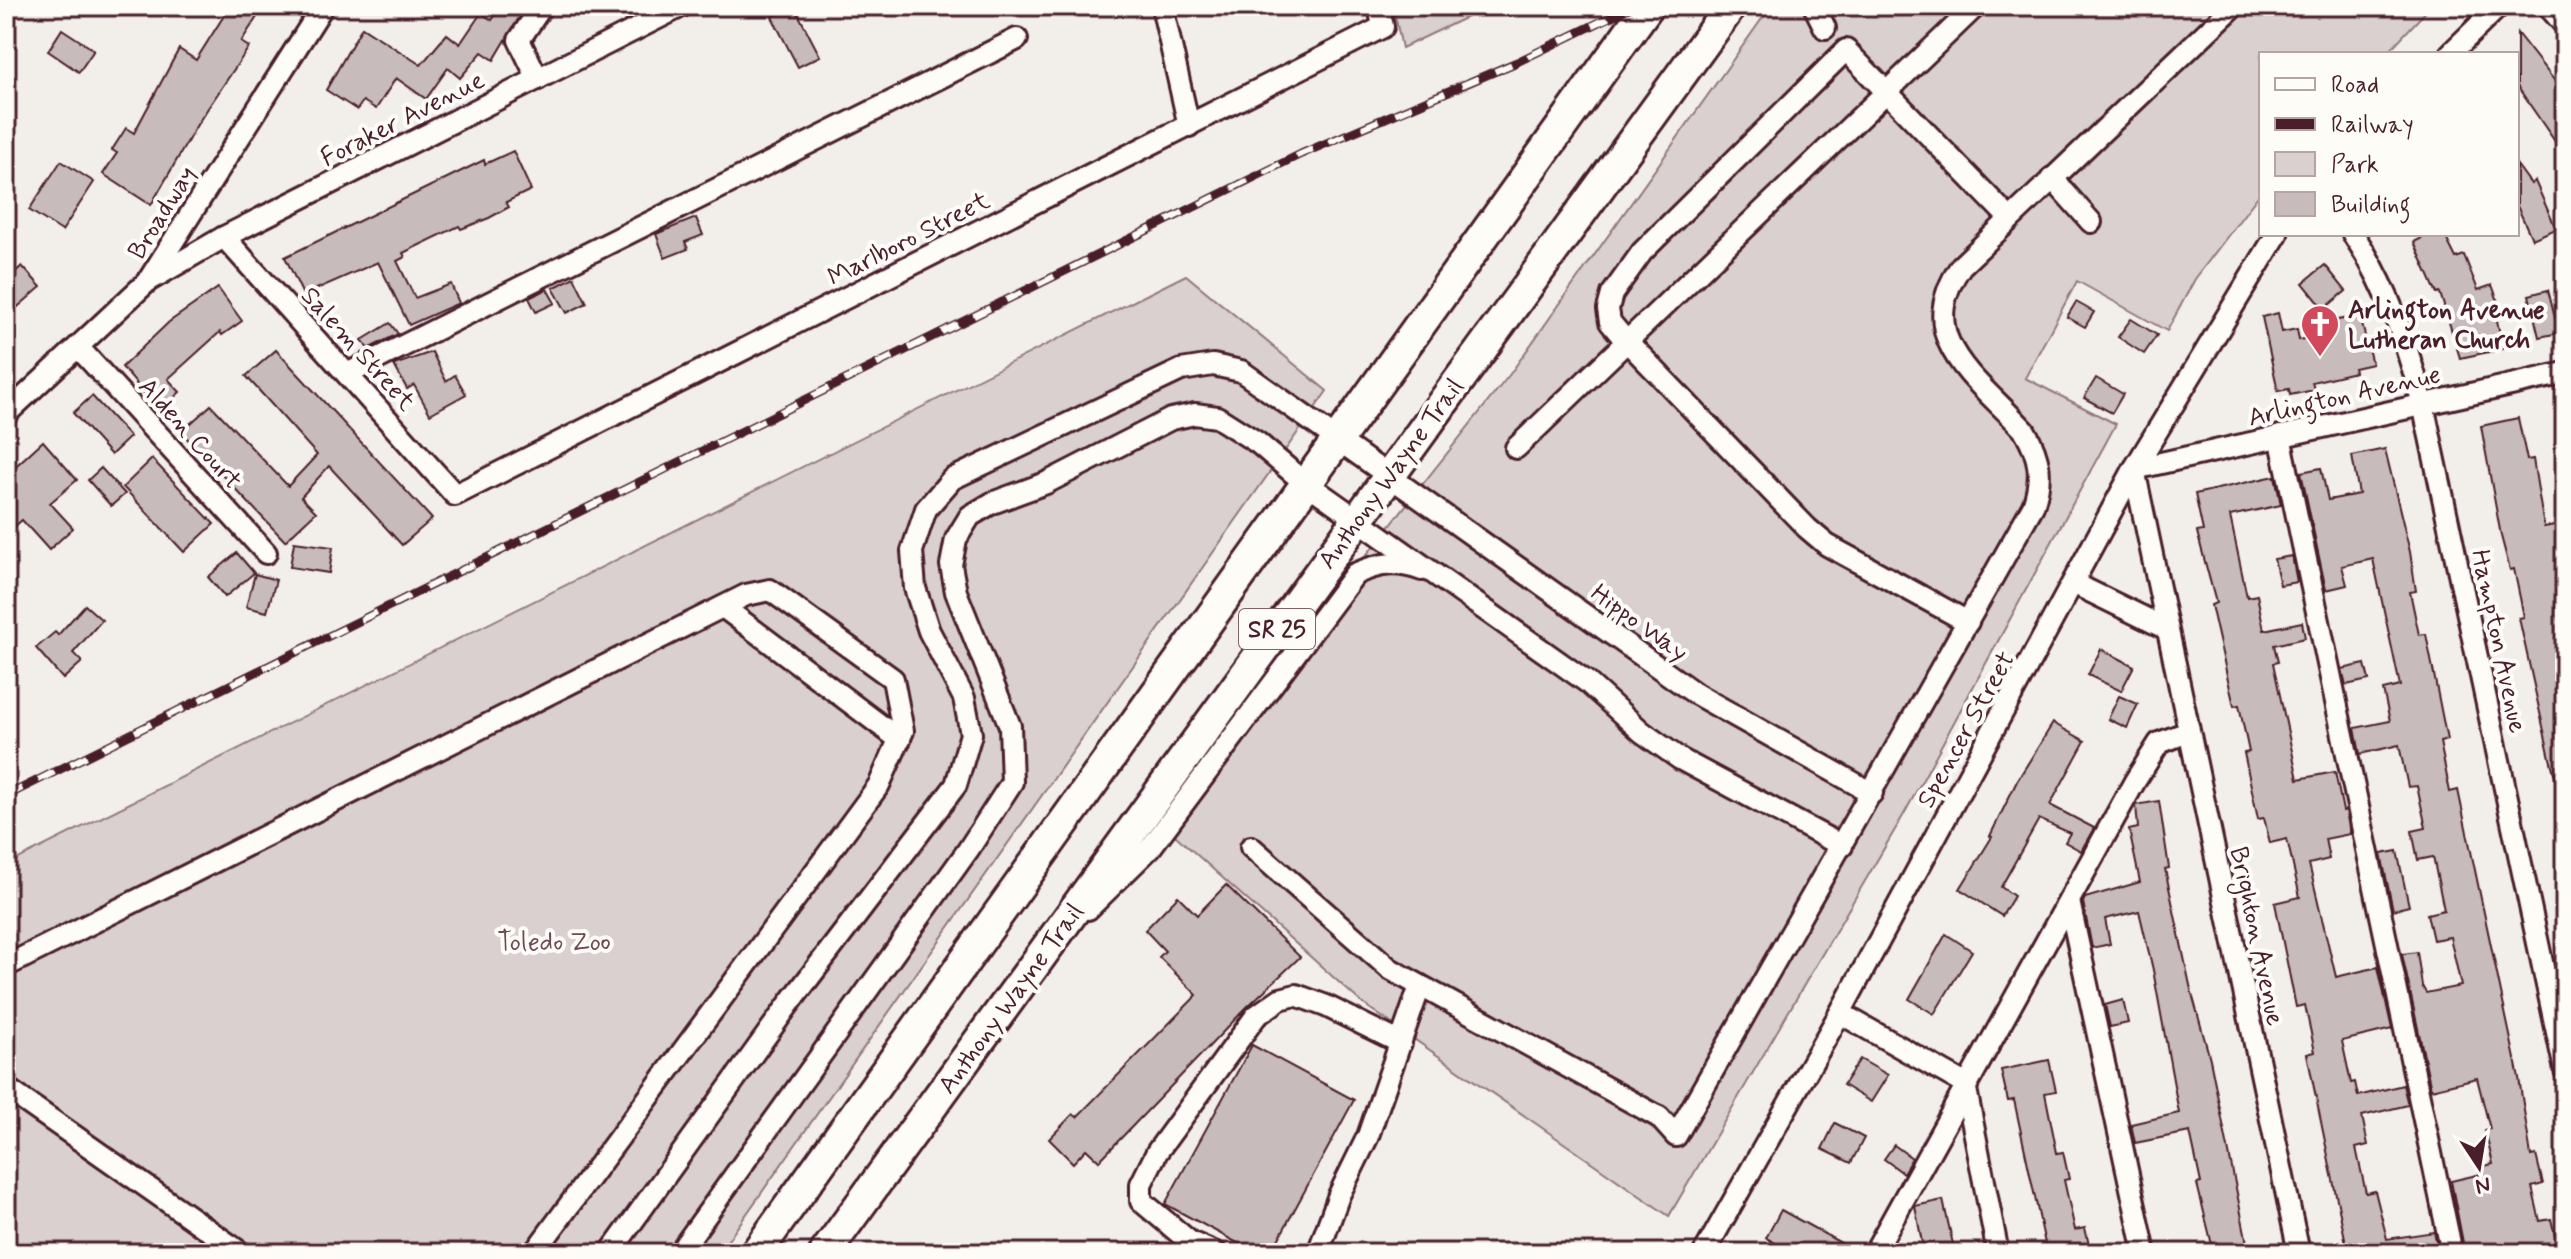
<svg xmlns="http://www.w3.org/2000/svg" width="2571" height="1259" font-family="Mynerve,sans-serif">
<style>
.green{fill:#d9d0cf;stroke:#92787d;stroke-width:2}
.building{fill:#c8bbbb;stroke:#4a1f2b;stroke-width:2}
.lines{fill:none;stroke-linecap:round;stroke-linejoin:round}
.minor-casing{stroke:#4a1f2b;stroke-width:26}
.highway-casing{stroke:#4a1f2b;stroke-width:36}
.minor{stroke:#fdfcf7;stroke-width:20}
.highway{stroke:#fdfcf7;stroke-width:30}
.rail-casing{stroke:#4a1f2b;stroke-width:9}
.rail{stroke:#fdfcf7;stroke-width:6;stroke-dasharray:18;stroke-linecap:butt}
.labels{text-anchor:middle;stroke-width:8;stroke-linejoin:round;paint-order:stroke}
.shield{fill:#fdfcf7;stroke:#806168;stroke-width:2}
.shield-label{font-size:24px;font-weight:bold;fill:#4a1f2b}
.street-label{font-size:26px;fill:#4a1f2b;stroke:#fdfcf7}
.poi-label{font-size:26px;font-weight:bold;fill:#4a1f2b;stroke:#fdfcf7;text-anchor:start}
.park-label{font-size:26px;fill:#6e4b54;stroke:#fdfcf7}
</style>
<rect width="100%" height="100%" fill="#f2efeb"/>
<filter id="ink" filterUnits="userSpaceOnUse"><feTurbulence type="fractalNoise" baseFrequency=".0125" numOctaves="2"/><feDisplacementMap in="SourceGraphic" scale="16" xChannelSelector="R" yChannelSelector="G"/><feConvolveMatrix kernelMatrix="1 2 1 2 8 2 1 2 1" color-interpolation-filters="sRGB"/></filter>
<g filter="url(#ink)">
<g class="green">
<polygon points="1393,6 1490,6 1402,48"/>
<polygon points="1771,6 2431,6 2386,54 2261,54 2261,192 2195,279 2167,331 2077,281 2025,378 2116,424 1903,816 1669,1216 1362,1003 1157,819 1510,374"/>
<polygon points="1186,275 1327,391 719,1253 6,1253 6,865"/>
</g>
<g class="building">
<polygon points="230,6 264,6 241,42 249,47 198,123 151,205 103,174 117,153 112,150 126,128 134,133 179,49 196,60"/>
<polygon points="501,6 526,6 494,60 482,52 460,78 448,68 426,99 396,78 376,109 363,101 357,110 326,90 362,27 421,65 447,34 460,44 481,13 492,20"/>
<polygon points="794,6 820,56 798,67 772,17"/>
<polygon points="62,29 94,50 79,72 48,51"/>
<polygon points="2517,33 2565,94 2565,156 2517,86"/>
<polygon points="513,151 531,190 506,202 509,207 489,218 461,229 459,226 403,253 405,257 397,261 415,298 451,284 459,303 409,325 378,262 303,295 285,257 484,160 485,164"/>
<polygon points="61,161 94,182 62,231 29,210"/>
<polygon points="2517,165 2531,184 2535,181 2556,229 2532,239 2517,206"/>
<polygon points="696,218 703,235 685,242 688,249 665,258 656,234"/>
<polygon points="2430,234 2444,234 2456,258 2464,255 2478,290 2492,285 2501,309 2495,311 2503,349 2460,358 2440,293 2437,294 2414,242"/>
<polygon points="2325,265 2346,291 2324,309 2303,283"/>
<polygon points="22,266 41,287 6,317 6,280"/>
<polygon points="574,277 587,303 567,313 553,288"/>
<polygon points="218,288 242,321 222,335 220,332 168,379 180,392 166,405 159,396 152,402 122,367 169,322"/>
<polygon points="547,289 555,303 536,312 529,298"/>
<polygon points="2548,290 2559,333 2539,337 2529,295"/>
<polygon points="2076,302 2094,312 2085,327 2067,317"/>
<polygon points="2278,313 2282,332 2297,329 2299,340 2330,334 2327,322 2360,316 2372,364 2354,368 2355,372 2312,382 2314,390 2290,395 2289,389 2278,391 2262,317"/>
<polygon points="2131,319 2157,335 2144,354 2118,337"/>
<polygon points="390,323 398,334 368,349 362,340"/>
<polygon points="276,350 432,519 402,545 329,466 301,497 316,512 285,541 181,432 211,405 288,486 317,455 246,376"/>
<polygon points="432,352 446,381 455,375 466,394 430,414 414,385 407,389 394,365"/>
<polygon points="2096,378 2123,394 2112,413 2084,398"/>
<polygon points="92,396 130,437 111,455 73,413"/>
<polygon points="2518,418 2527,460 2533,459 2544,527 2565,523 2565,787 2558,788 2550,758 2519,618 2524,617 2514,569 2510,570 2501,536 2481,426"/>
<polygon points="43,441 77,480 50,503 73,528 49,550 22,520 6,534 6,475"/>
<polygon points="2385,449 2410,552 2416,591 2410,592 2419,635 2426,634 2447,740 2440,742 2450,792 2458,790 2519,1078 2531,1156 2536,1155 2543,1184 2532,1187 2540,1221 2551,1219 2558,1248 2534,1253 2465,1253 2451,1181 2481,1174 2479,1167 2493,1164 2485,1130 2490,1129 2477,1078 2431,1089 2402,954 2417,952 2422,986 2426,993 2461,986 2450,937 2433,940 2427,914 2444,910 2433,857 2418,860 2412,831 2426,828 2417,786 2408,787 2399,745 2360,754 2355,728 2390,721 2383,690 2400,686 2373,559 2342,566 2347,585 2326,590 2301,472 2321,468 2328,500 2359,494 2352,456"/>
<polygon points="152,459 214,524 184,552 123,487"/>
<polygon points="101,468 125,494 111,506 88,480"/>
<polygon points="2275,476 2281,505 2230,516 2247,597 2257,595 2264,630 2302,622 2305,638 2274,645 2278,662 2273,663 2298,779 2335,772 2343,811 2346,810 2350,834 2325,839 2329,859 2309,864 2336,977 2378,967 2392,1029 2342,1041 2351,1083 2355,1082 2358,1096 2403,1085 2408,1105 2362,1116 2368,1145 2356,1148 2366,1193 2375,1191 2387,1239 2434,1232 2439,1253 2348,1253 2307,1054 2315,1052 2305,1005 2296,1007 2275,903 2300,897 2287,839 2270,843 2264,818 2258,819 2244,753 2249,752 2239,705 2234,706 2211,605 2216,603 2197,532 2203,531 2195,494"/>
<polygon points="294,542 333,547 329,573 290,567"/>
<polygon points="237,553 254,573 225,597 208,577"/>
<polygon points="2292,556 2297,582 2280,585 2274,559"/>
<polygon points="255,574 276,580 267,612 246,607"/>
<polygon points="85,605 102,620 73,653 82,662 63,679 36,648 55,632 58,635"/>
<polygon points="2101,649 2134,666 2121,691 2088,675"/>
<polygon points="2365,664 2369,680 2346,685 2342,669"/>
<polygon points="2119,696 2138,704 2127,728 2108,719"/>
<polygon points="2053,723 2085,741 2050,805 2094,828 2081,851 2065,842 2070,833 2039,819 2001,887 2014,896 2002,916 1960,889 1992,837 1990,836 2017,781"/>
<polygon points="2159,801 2169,868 2165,869 2191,990 2210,1059 2249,1253 2214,1253 2197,1184 2201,1183 2190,1132 2135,1143 2131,1124 2179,1113 2153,970 2139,911 2105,919 2110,944 2092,948 2083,902 2085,898 2140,882 2129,830 2138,828 2136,805"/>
<polygon points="2397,851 2409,906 2393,910 2381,854"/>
<polygon points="1226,885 1300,957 1246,1008 1099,1161 1086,1149 1073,1163 1049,1139 1073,1114 1077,1117 1197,995 1159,957 1165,951 1145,930 1178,896 1197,915"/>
<polygon points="1946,934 1972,951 1934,1014 1909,999"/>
<polygon points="2123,1000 2128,1023 2110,1027 2105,1005"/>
<polygon points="1252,1045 1354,1100 1271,1253 1256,1253 1165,1204"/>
<polygon points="1860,1059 1888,1075 1871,1102 1843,1085"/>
<polygon points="2049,1060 2056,1091 2045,1093 2057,1153 2063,1152 2069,1179 2064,1180 2075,1230 2085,1228 2091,1253 2047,1253 2014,1100 2008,1101 2001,1070"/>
<polygon points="1835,1123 1864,1138 1851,1163 1822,1149"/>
<polygon points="1894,1145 1912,1158 1903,1173 1884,1159"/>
<polygon points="1943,1200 1955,1253 1924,1253 1915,1206"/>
<polygon points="1781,1210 1859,1253 1794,1253 1766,1238"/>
</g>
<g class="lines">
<g class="minor-casing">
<g id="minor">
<polyline points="1162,6 1189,126"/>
<polyline points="1814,6 1825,28"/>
<polyline points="2548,6 2565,25"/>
<polyline points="2450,54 2499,6"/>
<polyline points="538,79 519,40 542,6"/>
<polyline points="2052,178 2091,222"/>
<path d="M2353 234C2389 288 2406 343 2423 404L2565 1070"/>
<polyline points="224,237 455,495 1383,27 1379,6"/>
<polyline points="148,281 224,237 682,6"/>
<polyline points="78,347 266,553"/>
<polyline points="347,374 1017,39"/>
<polyline points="6,414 148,281 323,6"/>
<polyline points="2280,436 2452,1253"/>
<polyline points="1516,448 1976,6"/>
<polyline points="2134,469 2299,1253"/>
<polyline points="2134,469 2565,373"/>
<polyline points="2075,584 2167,629"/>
<polyline points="723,607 900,740"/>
<polyline points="1968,622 1827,545 1807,528 1620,334 1610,322 1608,309 1612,294 1642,252 1846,50 2010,219"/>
<path d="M1251 847 1390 969 1659 1117 1676 1136 2033 506C2043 477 2040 457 2025 431 1977 378 1911 339 1961 266L2234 6"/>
<polyline points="2069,901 2145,1253"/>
<path d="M1088 909 1151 847 1355 574C1380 563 1396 561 1422 570"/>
<polyline points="6,966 746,595 770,590 893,679 903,731 879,785 534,1253"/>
<polyline points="1840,1013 1965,1084 1998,1253"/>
<polyline points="6,1088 241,1253"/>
<polyline points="610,1253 789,1004 956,785 971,734 964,698 929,631 915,588 912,551 926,509 952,479 1181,370 1213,365 1241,371 1696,694 1872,793"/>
<polyline points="679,1253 968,850 1012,782 1010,726 956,592 951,565 956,539 970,516 992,503 1046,483 1171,419 1195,414 1217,417 1258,443 1299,478 1587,682 1642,732 1680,759 1842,846"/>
<polyline points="1216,1253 1190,1242 1141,1201 1141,1184 1157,1152 1256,1016 1280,999 1296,995 1326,1006 1401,1043"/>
<polyline points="1318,1253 1339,1195 1368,1136 1420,986"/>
<polyline points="1704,1253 1840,1013 2134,469 2277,234"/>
<polyline points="1874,1253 2135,781 2159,743 2188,732"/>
</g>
</g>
<g class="highway-casing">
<g id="highway">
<polyline points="756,1253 1648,6"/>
<polyline points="825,1253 1731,6"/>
</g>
</g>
<use href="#minor" class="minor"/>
<use href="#highway" class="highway"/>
<g class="rail-casing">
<polyline id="rail" points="6,796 1301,154 1517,62 1633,6"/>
</g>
<use href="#rail" class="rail"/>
</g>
</g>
<defs>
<g id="church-pin" transform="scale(2)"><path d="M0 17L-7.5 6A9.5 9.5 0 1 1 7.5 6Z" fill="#d1495b" stroke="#fdfcf7"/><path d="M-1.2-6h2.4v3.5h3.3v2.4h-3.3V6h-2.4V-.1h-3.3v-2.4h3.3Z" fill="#fff"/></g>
</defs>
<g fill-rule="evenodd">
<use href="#church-pin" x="2320" y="324"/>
</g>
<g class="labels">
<rect class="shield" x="1239" y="609" width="76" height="40" rx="6"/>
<g class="shield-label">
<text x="1277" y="637">SR 25</text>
</g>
<g class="street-label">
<text transform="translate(402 118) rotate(-27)" y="9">Foraker Avenue</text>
<text transform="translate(161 212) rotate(-58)" y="9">Broadway</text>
<text transform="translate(908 238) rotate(-27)" y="9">Marlboro Street</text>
<text transform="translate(359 348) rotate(48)" y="9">Salem Street</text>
<text transform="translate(2344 395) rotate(-13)" y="9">Arlington Avenue</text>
<text transform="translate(191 433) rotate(48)" y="9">Alden Court</text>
<text transform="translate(1390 473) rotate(-54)" y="9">Anthony Wayne Trail</text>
<text transform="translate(1640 622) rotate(36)" y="9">Hippo Way</text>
<text transform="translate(2500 641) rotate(78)" y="9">Hampton Avenue</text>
<text transform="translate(1965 729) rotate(-61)" y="9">Spencer Street</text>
<text transform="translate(2258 936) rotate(78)" y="9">Brighton Avenue</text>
<text transform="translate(1010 998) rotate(-54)" y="9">Anthony Wayne Trail</text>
</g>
<g class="poi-label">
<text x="2348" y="318">Arlington Avenue<tspan x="2348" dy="30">Lutheran Church</tspan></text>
</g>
<g class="park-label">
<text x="554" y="950">Toledo Zoo</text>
</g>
</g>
<rect width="2571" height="1259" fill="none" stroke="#fdfcf7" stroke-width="32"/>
<rect x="16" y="16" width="2539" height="1227" fill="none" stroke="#4a1f2b" stroke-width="3" filter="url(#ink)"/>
<rect x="2259" y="52" width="260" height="184" fill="#fdfcf7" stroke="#b5a4a5" stroke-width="2"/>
<rect x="2275" y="78" width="40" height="12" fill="#fdfcf7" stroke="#b5a4a5" stroke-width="2"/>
<text x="2331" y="92" font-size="24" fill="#4a1f2b">Road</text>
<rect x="2275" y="118" width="40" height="12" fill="#4a1f2b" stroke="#b5a4a5" stroke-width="2"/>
<text x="2331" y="132" font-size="24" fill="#4a1f2b">Railway</text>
<rect x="2275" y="152" width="40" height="24" fill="#d9d0cf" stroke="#b5a4a5" stroke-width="2"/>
<text x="2331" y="172" font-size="24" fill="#4a1f2b">Park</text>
<rect x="2275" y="192" width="40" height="24" fill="#c8bbbb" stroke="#b5a4a5" stroke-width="2"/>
<text x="2331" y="212" font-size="24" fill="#4a1f2b">Building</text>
<g transform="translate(2479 1167) rotate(168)" stroke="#fdfcf7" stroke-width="6" paint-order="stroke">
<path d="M0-6L14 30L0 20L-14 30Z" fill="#4a1f2b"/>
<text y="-12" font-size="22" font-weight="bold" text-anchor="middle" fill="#4a1f2b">N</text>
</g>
</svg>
